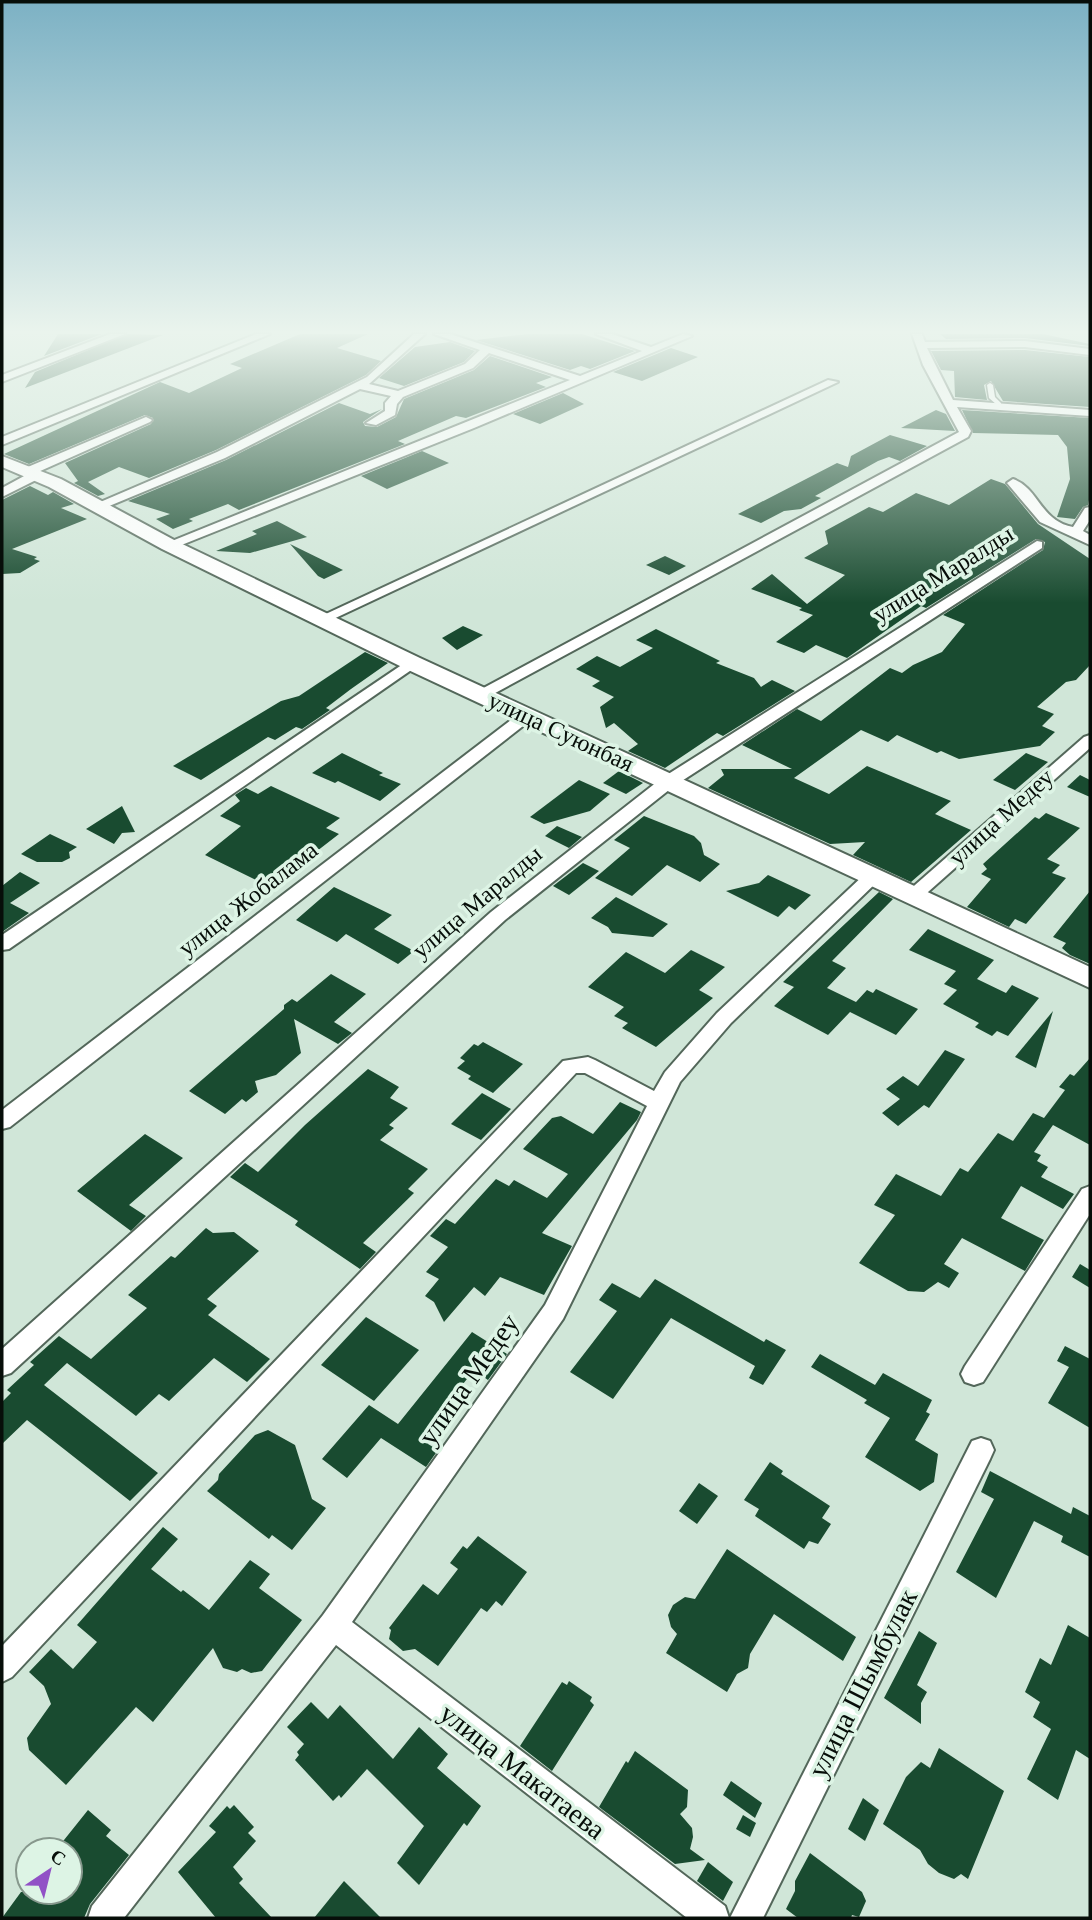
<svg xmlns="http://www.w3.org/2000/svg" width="1092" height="1920" font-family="'Times New Roman',serif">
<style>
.building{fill:#194b30}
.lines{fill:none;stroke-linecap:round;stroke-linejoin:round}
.lane-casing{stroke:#53675a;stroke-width:3}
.street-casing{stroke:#53675a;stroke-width:4}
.secondary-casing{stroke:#53675a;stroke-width:4}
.lane{fill:#fff;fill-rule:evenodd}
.street{fill:#fff;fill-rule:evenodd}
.secondary{fill:#fff;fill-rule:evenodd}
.labels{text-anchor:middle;stroke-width:7;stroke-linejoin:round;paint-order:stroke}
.street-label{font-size:24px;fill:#070e09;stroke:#ddf4e5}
.near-street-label{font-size:28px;fill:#070e09;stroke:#ddf4e5}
</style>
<rect width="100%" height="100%" fill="#d0e6d8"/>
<g class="building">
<polygon points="58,334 102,334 44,356"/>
<polygon points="127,334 163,335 25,388 35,372"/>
<polygon points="300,334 368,334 337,348 381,361 366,375 216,450 149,478 119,467 88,482 105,494 98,496 74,483 78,481 65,463 151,424 153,418 145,415 29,464 4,454 160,382 189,393 242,368 230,364"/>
<polygon points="528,334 582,334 635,351 590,369 581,366 570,370 476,340"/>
<polygon points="940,334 1043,334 1090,344 1090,346 1025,338 946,339"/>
<polygon points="450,342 475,351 464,362 404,386 379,378 415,347"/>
<polygon points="671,348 698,357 642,381 613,372"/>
<polygon points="1025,350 1090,357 1090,407 1003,401 991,381 984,385 987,400 955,397 954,371 941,370 931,351"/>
<polygon points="490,356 552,377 536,383 546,387 466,418 456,416 398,441 405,444 239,510 228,504 189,519 193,521 173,529 156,519 170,514 128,501 226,460 339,403 370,414 382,409 363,422 365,426 377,427 396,417 404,399 474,370"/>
<polygon points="563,393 584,404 540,424 513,414"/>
<polygon points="936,410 946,414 955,431 901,428"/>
<polygon points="962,410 1090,418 1090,495 1088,505 1083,507 1075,519 1057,517 1070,479 1067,447 1058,435 973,433"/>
<polygon points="890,435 927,446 900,461 889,457 878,461 815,496 821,498 801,509 784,511 761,523 738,514 837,463 848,467 851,456"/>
<polygon points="422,451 449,463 387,489 361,476"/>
<polygon points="991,479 1005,484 1038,524 1090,559 1090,665 1076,680 1066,682 1037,707 1054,714 1042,726 1055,732 1040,746 959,759 941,751 937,753 897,735 888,742 861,730 794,778 829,794 867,766 951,801 935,814 971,830 911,882 853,855 865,842 830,844 708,788 724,775 721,769 792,769 742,745 797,709 821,721 890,668 902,673 913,665 942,652 965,624 943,615 1043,550 1045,542 1036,539 926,608 921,606 847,658 816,645 804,653 776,642 813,615 799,610 802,608 751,589 772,574 807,604 845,575 804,558 828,544 825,531 869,507 883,512 916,493 949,505"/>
<polygon points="30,486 48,495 53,492 74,504 61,508 87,519 12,549 37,557 34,559 40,561 20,573 2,574 2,500"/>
<polygon points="277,521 307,537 250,553 216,551 257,534 252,531"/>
<polygon points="290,544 343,570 324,579 318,576"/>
<polygon points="665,556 686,566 669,575 646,565"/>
<polygon points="463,626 483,635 457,650 442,638"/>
<polygon points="656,629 720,661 716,663 754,678 761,687 772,680 795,691 723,736 717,733 665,768 628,751 638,744 614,723 606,728 600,707 614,697 592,686 600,681 576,669 597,656 620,667 653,648 636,640"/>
<polygon points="365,652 388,663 351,689 326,708 330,710 302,729 296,727 275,740 268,737 201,780 173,766 281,701 299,696"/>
<polygon points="342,753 383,773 379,775 401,784 380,801 338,781 335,783 312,773"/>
<polygon points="1026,753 1048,762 1015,790 993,780"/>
<polygon points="619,771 643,783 626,794 603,783"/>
<polygon points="1080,775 1090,780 1090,797 1067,787"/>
<polygon points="579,780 610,794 590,811 544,824 530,817"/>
<polygon points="271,786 340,818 326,828 339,834 308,858 304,856 266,885 205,855 241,826 220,816 240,801 235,795 246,788 258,794"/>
<polygon points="122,806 135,832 122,833 114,844 86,829"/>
<polygon points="1046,813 1080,828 1047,859 1060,865 1052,873 1066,878 1026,924 1015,919 1009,927 967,907 991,879 981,874 987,869 983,864 1035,817 1039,819"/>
<polygon points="644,816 694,836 701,843 704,855 720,864 700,882 667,865 632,896 595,878 630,848 614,840"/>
<polygon points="557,826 582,837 569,848 545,836"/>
<polygon points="50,834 77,847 69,852 70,858 62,862 37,862 21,854"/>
<polygon points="583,863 599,871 569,895 553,886"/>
<polygon points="20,872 40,883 10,903 29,913 2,932 2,886"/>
<polygon points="768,875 811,895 795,910 789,906 778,917 726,891 759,883"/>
<polygon points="334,887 392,915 374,929 414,951 398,964 346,934 337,942 296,920"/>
<polygon points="1090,891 1090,964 1070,955 1062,948 1066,943 1053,937"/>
<polygon points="879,892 893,899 832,961 846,968 827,988 856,1002 867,990 873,993 876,989 918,1009 896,1035 850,1012 828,1035 774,1006 794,987 783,982"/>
<polygon points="616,897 668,924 653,937 612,933 608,927 591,918"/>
<polygon points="928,929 994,960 977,979 1006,993 1012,985 1039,998 1008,1036 997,1031 992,1036 975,1027 979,1023 943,1004 957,990 944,984 956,971 909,950"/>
<polygon points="691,950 725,967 699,990 713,998 656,1047 622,1028 628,1023 614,1016 624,1007 588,987 626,952 665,973"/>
<polygon points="331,974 366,994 334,1022 352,1033 338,1044 294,1019 301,1053 276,1075 255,1081 258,1092 246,1102 242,1099 225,1114 189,1091 284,1009 284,1005 292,999 297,1002"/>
<polygon points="1053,1011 1036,1068 1015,1057"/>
<polygon points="483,1042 523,1064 493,1093 468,1079 471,1076 457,1068 465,1061 460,1058 474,1044 478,1046"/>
<polygon points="945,1050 965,1059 929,1108 924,1105 898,1126 882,1113 900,1099 886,1089 903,1076 918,1086"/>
<polygon points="1090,1058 1090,1145 1053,1125 1034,1152 1041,1155 1037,1161 1048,1167 1041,1177 1074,1194 1063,1209 1021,1186 1001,1218 1044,1240 1025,1271 962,1238 944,1264 959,1273 949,1288 938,1282 924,1292 908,1291 859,1263 895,1215 874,1205 896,1174 941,1196 960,1168 968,1172 998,1133 1013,1141 1033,1113 1044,1118 1065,1090 1059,1087 1070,1074 1074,1076"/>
<polygon points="368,1069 399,1087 390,1098 408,1108 389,1125 394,1128 380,1140 428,1169 408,1189 414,1193 363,1243 376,1252 360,1269 295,1225 298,1221 230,1177 245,1163 258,1172 305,1125"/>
<polygon points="482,1093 511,1109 481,1140 451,1124"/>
<polygon points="620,1102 641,1112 637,1120 542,1233 572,1246 544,1295 500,1277 485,1296 474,1287 444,1322 434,1302 425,1296 439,1279 426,1272 448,1247 430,1236 446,1219 455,1224 496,1179 509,1186 514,1180 547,1198 568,1174 523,1149 552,1118 561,1116 593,1134"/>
<polygon points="145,1134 183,1158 129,1205 146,1216 131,1231 77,1191"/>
<polygon points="206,1228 213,1233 234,1232 259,1251 207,1299 217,1306 208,1315 270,1359 247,1382 214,1358 169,1401 159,1394 136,1416 67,1363 44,1385 158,1473 130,1501 27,1420 2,1444 2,1402 11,1393 7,1390 34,1365 30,1362 59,1336 91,1359 147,1308 128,1295 171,1256 175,1258"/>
<polygon points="1080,1264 1090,1270 1090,1288 1072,1277"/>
<polygon points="655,1279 764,1342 766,1339 786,1350 763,1385 749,1378 755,1366 671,1318 613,1399 570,1372 617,1311 599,1300 612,1283 640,1298"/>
<polygon points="366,1317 419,1350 374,1401 321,1365"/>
<polygon points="472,1332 507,1354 488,1380 474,1370 452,1398 460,1402 428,1444 438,1450 426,1467 381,1438 347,1478 322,1459 369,1405 398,1424"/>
<polygon points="1065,1346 1090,1359 1090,1428 1048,1403 1069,1367 1057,1361"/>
<polygon points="820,1354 875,1385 883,1373 932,1400 926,1412 930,1414 915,1440 938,1454 934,1482 920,1491 865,1457 890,1418 864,1403 867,1400 811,1367"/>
<polygon points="268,1430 295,1445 312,1499 326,1508 292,1550 272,1535 269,1539 207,1491 218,1480 219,1474 255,1435"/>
<polygon points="770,1462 783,1471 781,1474 830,1506 822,1518 831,1524 818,1544 809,1541 804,1549 755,1516 759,1509 744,1500"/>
<polygon points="990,1471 1071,1514 1073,1507 1090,1516 1090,1557 1061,1542 1063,1536 1034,1521 996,1598 956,1572 994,1499 981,1492"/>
<polygon points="699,1483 718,1496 697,1524 679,1511"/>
<polygon points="163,1527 178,1539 151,1569 181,1592 183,1590 209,1610 250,1560 270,1574 259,1588 302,1620 262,1671 251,1673 242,1669 237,1672 223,1668 213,1648 153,1722 136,1707 66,1785 29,1750 27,1738 51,1704 44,1686 29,1672 51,1649 73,1669 97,1642 77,1625"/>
<polygon points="478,1536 527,1572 502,1606 496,1601 487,1612 481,1608 438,1666 415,1649 403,1651 389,1639 391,1630 389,1628 423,1584 438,1595 458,1569 450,1563 463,1546 467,1549"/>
<polygon points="727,1549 856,1637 843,1661 774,1614 750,1654 748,1668 737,1674 727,1692 666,1653 677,1634 671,1627 668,1615 673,1605 685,1597 695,1599"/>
<polygon points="1068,1625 1090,1638 1090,1759 1076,1750 1058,1800 1027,1779 1051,1729 1033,1717 1040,1702 1025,1692 1040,1658 1051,1665"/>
<polygon points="919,1631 937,1643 917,1685 927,1692 921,1703 921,1724 884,1698"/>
<polygon points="569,1681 592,1697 590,1701 594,1705 552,1771 520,1746 562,1682 567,1685"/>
<polygon points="311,1702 328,1719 340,1705 393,1759 419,1727 448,1754 437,1768 481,1806 467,1826 464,1823 419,1885 397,1863 424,1826 367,1769 341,1798 339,1795 333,1801 295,1760 299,1755 297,1752 304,1744 287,1727"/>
<polygon points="939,1748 1004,1791 968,1879 961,1874 954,1879 939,1873 928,1864 920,1850 883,1824 906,1777 921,1762 930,1768"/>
<polygon points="635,1751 688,1790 687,1807 680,1814 692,1828 693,1837 690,1849 705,1860 675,1864 599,1807 626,1761 628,1763"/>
<polygon points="731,1781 762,1803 755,1818 723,1795"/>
<polygon points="863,1798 879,1810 865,1841 848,1829"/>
<polygon points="234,1805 254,1827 248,1833 256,1841 233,1867 243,1879 239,1883 272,1918 216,1918 178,1872 216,1832 209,1826 227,1806 230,1809"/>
<polygon points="88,1810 111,1830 106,1836 129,1855 90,1904 84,1918 2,1918 21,1892 70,1892 70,1850 56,1850"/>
<polygon points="743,1815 756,1823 750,1837 736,1829"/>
<polygon points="810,1853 862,1892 866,1901 859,1917 852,1915 851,1918 798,1918 786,1909 795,1891 795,1881"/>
<polygon points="708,1862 733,1882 723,1901 697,1881"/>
<polygon points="344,1881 381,1918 314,1918"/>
</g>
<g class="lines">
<g class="lane-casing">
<polygon id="lane" points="990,383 993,385 995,397 1001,403 1001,405 997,405 989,398 987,385"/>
</g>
<g class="street-casing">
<g id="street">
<polygon points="110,334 125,334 2,382 2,375"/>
<polygon points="256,334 270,334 2,445 2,437"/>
<polygon points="414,334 425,334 369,384 398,391 465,364 480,350 434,334 450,334 580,376 642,351 596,334 612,334 651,347 683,334 692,336 474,428 174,548 164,548 162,545 570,380 489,353 473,368 403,397 397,404 395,415 376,425 366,423 385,411 385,403 391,396 360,389 225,458 102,509 97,510 91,506 217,452 367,377"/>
<polygon points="912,334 922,334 925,342 1025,341 1090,349 1090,355 1025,347 927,348 953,400 1090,410 1090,416 957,407 971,431 968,437 486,698 476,698 473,695 476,692 959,432 923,365"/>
<polygon points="828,380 838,382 327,622 322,623 315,619"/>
<polygon points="146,417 152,420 150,422 38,472 42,475 40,478 2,497 2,488 26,475 21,472 23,469"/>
<path d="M1013 479C1039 488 1040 521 1073 527L1085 508 1090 507V520L1083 531 1090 535V545L1040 522 1007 483Z"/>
<polygon points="1037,541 1042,542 1042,548 674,786 505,920 11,1373 2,1376 2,1349 491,912 662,778"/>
<polygon points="412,658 417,660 420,663 417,666 9,949 2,950 2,935"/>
<polygon points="526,711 534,716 532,719 10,1127 2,1129 2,1110 520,713"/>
<polygon points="1090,735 1090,748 919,900 907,900 904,896 907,892 1084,737"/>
<polygon points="872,871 881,877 878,881 731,1023 680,1082 563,1319 352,1622 725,1906 729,1918 687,1918 336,1645 124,1918 88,1918 92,1906 323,1615 545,1305 647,1106 585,1073 576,1073 12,1677 2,1682 2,1646 563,1061 588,1057 595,1060 654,1091 665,1072 717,1013 866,873"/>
<polygon points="1090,1186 1090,1214 983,1382 974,1385 965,1382 961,1374 965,1366 1082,1189"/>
<polygon points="981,1438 990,1441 994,1450 990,1459 763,1918 730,1918 972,1441"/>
</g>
</g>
<g class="secondary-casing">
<polygon id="secondary" points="2,456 61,479 176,541 420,658 1090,967 1090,988 404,668 162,549 49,487 2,467"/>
</g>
<use href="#lane" class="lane"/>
<use href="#street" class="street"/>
<use href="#secondary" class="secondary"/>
</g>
<linearGradient id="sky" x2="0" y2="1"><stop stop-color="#7cb1c4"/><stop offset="0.55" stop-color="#eaf4ed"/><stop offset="1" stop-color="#eaf4ed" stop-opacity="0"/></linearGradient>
<rect width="1092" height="603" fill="url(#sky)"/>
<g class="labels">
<g class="street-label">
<text transform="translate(943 574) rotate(-32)" y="8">улица Маралды</text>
<text transform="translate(561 732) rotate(25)" y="8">улица Суюнбая</text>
<text transform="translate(1001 817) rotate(-42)" y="8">улица Медеу</text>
<text transform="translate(248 899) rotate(-38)" y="8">улица Жобалама</text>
<text transform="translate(477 902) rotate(-40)" y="8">улица Маралды</text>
</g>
<g class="near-street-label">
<text transform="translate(468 1379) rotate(-55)" y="10">улица Медеу</text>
<text transform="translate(862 1683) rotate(-63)" y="10">улица Шымбулак</text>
<text transform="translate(523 1771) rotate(38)" y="10">улица Макатаева</text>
</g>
</g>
<rect width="1092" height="1920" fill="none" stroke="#070e09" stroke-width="7"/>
<g transform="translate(49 1871) rotate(35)"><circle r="33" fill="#ddf4e5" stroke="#87988d" stroke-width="2"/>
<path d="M0-5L12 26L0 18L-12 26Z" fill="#9151c6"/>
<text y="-10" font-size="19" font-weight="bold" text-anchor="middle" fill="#070e09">С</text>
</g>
</svg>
